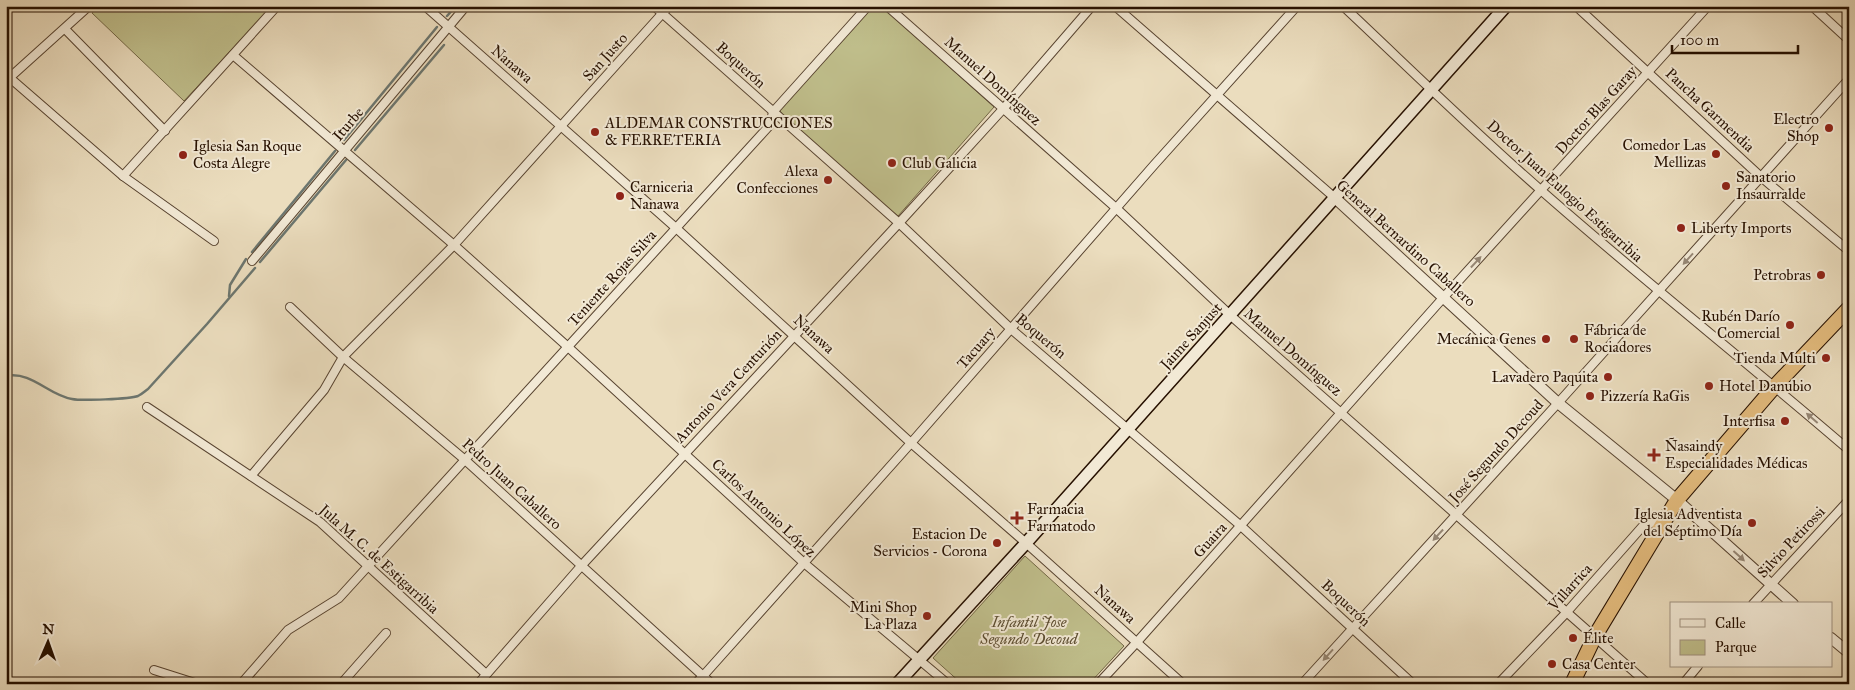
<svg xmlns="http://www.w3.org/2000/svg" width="1855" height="690" font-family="'IM FELL Great Primer',serif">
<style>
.green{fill:#c0bf8c;stroke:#736846}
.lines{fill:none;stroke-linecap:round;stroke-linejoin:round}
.stream{stroke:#6c766f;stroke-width:2.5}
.minor-casing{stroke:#574330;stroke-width:10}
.tertiary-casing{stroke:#574330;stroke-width:12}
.secondary-casing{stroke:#261000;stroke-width:14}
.trunk-casing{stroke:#261000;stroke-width:16}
.minor{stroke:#f2e9d5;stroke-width:8}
.tertiary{stroke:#f2e9d5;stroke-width:10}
.secondary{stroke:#f2e9d5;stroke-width:11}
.trunk{stroke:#e6be7f;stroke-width:14}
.oneway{fill:#968775}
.poi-dot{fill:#8f2418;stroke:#f2e9d5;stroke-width:2}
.labels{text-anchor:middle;stroke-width:4;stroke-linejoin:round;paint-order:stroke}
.street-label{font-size:15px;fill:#261000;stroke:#f2e9d5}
.poi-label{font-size:15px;fill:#261000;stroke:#f2e9d5;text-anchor:start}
.park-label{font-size:15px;font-style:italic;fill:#5c4d31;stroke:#f2e9d5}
</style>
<rect width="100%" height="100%" fill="#ebddbe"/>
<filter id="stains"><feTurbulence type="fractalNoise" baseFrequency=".004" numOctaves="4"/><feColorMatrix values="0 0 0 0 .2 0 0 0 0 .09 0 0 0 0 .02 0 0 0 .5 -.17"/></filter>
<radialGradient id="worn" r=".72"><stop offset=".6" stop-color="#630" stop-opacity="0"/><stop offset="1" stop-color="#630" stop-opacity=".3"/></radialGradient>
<g class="green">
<polygon points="100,6 272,6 184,101 92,13"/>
<polygon points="877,6 881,6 994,107 898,216 894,213 893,214 782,115 782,113 779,110 868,10"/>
<polygon points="1025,556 1124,646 1089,684 962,684 933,658"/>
</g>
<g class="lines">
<g class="stream">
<polyline points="447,16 456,6"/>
<polyline points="344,140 437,27"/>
<polyline points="355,150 444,45"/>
<polyline points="252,252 335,151"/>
<polyline points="260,262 346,160"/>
<polyline points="229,296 230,285 246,259"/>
<path d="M6 376C32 371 48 395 72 399 81 401 130 399 138 396 142 394 145 391 148 389L207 324 255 268"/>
</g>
<g class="minor-casing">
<g id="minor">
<polyline points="425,6 676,228 911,443 1026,543 1183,684"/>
<polyline points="654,6 899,223 1011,329 1241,526 1413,684"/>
<polyline points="887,6 1116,208 1230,315 1648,684"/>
<polyline points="1115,6 1335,198"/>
<path d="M1343 6C1409 68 1474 132 1543 192 1643 280 1748 363 1849 450"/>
<polyline points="1576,6 1761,177 1849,251"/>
<polyline points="1812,6 1849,40"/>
<polyline points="65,29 165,131"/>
<polyline points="233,55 454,245 568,347 804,563 948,684"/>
<polyline points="10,78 123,176 214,241"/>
<polyline points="7,80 89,6"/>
<polyline points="123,176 277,6"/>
<polyline points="252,261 466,6"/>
<polyline points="290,307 343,357 464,459 712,684"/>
<polyline points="147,407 320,522 486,674"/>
<polyline points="251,476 324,390 343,357 454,245 669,6"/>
<polyline points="1753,604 1849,500"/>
<polyline points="154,670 198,684"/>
<polyline points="241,684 288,630 339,598 770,125 773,112 868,6"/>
<polyline points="341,684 386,633"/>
<polyline points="478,684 582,565 899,223 1003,109 1092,6"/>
<polyline points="695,684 703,676 911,443 1154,165 1297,6"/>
<polyline points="1098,684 1137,642 1443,298 1708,6"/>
<polyline points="1302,684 1558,403 1849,79"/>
<polyline points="1498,684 1566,613 1642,527 1665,517"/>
<polyline points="1683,684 1698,666"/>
</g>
</g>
<g class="tertiary-casing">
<g id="tertiary">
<polyline points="1335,198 1558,403 1677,500 1793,604"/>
<polyline points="1831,638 1849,653"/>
</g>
</g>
<g class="secondary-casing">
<polyline id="secondary" points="897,684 1026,543 1506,6"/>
</g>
<g class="trunk-casing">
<polyline id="trunk" points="1572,684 1595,636 1677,500 1775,386 1849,308"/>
</g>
<use href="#minor" class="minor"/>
<use href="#tertiary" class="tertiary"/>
<use href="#secondary" class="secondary"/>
<use href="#trunk" class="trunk"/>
</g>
<defs><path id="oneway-solid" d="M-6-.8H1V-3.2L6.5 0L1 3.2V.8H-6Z" transform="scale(1.25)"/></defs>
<g class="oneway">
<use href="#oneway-solid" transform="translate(1688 259) rotate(132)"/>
<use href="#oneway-solid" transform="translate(1476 262) rotate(-47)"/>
<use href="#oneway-solid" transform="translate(1812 418) rotate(-139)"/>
<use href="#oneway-solid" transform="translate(1438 535) rotate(133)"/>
<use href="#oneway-solid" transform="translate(1739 556) rotate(42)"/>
<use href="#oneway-solid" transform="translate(1328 655) rotate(132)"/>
</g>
<g class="poi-dot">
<circle cx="1829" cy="128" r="5"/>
<circle cx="595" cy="132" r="5"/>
<circle cx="1716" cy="154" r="5"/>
<circle cx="183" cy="155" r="5"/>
<circle cx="892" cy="163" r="5"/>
<circle cx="828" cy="180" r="5"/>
<circle cx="1726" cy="186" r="5"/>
<circle cx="620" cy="196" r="5"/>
<circle cx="1681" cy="228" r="5"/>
<circle cx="1821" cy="275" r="5"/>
<circle cx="1790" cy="325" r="5"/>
<circle cx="1546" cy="339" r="5"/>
<circle cx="1574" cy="339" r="5"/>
<circle cx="1826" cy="358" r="5"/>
<circle cx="1608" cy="377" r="5"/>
<circle cx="1709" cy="386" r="5"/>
<circle cx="1590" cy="396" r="5"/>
<circle cx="1785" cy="421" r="5"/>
<path d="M1651.5 447.5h5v5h5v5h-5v5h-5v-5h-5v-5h5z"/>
<path d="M1014.5 510.5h5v5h5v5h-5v5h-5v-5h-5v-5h5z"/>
<circle cx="1752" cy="523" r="5"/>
<circle cx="997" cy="543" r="5"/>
<circle cx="927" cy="616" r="5"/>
<circle cx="1573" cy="638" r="5"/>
<circle cx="1552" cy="664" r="5"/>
</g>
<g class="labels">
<g class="street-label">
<text transform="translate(605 57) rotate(-48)" y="5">San Justo</text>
<text transform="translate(512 64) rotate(41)" y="5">Nanawa</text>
<text transform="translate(741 65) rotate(42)" y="5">Boquerón</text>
<text transform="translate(993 81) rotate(42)" y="5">Manuel Domínguez</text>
<text transform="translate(1596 110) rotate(-48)" y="5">Doctor Blas Garay</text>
<text transform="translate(1710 110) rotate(43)" y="5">Pancha Garmendia</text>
<text transform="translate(348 124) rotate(-50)" y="5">Iturbe</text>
<text transform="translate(1565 191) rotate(42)" y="5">Doctor Juan Eulogio Estigarribia</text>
<text transform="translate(1406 243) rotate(42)" y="5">General Bernardino Caballero</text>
<text transform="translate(612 278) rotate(-48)" y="5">Teniente Rojas Silva</text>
<text transform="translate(814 334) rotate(43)" y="5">Nanawa</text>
<text transform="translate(1041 336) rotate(40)" y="5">Boquerón</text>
<text transform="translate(1191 336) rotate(-48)" y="5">Jaime Sanjust</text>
<text transform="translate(976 348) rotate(-49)" y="5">Tacuary</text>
<text transform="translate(1293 352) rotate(41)" y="5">Manuel Domínguez</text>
<text transform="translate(728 386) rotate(-47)" y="5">Antonio Vera Centurión</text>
<text transform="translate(1496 451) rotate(-48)" y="5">José Segundo Decoud</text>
<text transform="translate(512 484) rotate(42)" y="5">Pedro Juan Caballero</text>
<text transform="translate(764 508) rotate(43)" y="5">Carlos Antonio López</text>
<text transform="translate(1210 540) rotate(-48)" y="5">Guaira</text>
<text transform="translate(1791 542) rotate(-47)" y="5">Silvio Petirossi</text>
<text transform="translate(379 559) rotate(42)" y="5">Jula M. C. de Estigarribia</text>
<text transform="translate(1570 587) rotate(-48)" y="5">Villarrica</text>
<text transform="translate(1346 603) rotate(43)" y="5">Boquerón</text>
<text transform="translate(1115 604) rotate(42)" y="5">Nanawa</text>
</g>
<g class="poi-label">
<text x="1819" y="124" text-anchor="end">Electro<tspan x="1819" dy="17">Shop</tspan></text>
<text x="605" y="128">ALDEMAR CONSTRUCCIONES<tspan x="605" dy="17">&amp; FERRETERIA</tspan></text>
<text x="1706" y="150" text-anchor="end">Comedor Las<tspan x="1706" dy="17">Mellizas</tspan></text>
<text x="193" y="151">Iglesia San Roque<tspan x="193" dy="17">Costa Alegre</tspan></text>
<text x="902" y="168">Club Galicia</text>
<text x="818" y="176" text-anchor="end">Alexa<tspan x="818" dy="17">Confecciones</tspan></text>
<text x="1736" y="182">Sanatorio<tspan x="1736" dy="17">Insaurralde</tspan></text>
<text x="630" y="192">Carniceria<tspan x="630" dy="17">Nanawa</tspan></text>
<text x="1691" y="233">Liberty Imports</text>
<text x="1811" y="280" text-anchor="end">Petrobras</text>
<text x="1780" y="321" text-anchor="end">Rubén Darío<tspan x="1780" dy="17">Comercial</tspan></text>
<text x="1584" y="335">Fábrica de<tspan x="1584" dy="17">Rociadores</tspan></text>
<text x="1536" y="344" text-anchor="end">Mecánica Genes</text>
<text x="1816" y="363" text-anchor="end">Tienda Multi</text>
<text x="1598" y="382" text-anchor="end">Lavadero Paquita</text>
<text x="1719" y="391">Hotel Danubio</text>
<text x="1600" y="401">Pizzería RaGis</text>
<text x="1775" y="426" text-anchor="end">Interfisa</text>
<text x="1665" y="451">Ñasaindy<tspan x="1665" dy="17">Especialidades Médicas</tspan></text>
<text x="1027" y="514">Farmacia<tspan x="1027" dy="17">Farmatodo</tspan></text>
<text x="1742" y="519" text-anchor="end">Iglesia Adventista<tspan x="1742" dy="17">del Séptimo Día</tspan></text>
<text x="987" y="539" text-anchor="end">Estacion De<tspan x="987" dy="17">Servicios - Corona</tspan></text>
<text x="917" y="612" text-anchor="end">Mini Shop<tspan x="917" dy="17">La Plaza</tspan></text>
<text x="1583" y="643">Élite</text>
<text x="1562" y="669">Casa Center</text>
</g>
<g class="park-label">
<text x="1029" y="627">Infantil Jose<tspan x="1029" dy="17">Segundo Decoud</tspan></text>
</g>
</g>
<rect width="1855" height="690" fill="none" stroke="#ebddbe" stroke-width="25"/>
<rect x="8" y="8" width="1840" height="675" fill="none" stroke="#261000" stroke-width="2.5"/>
<rect x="12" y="12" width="1830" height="665" fill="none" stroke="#261000"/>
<rect x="1670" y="602" width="162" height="65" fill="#f2e9d5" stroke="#a09280"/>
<rect x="1680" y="619" width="25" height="8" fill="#f2e9d5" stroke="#a09280"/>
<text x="1715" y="628" font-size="15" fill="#261000">Calle</text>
<rect x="1680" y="640" width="25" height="15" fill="#c0bf8c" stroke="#a09280"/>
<text x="1715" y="652" font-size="15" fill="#261000">Parque</text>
<g transform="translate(48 642) rotate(2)" stroke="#f2e9d5" stroke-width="4" paint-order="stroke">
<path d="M0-4L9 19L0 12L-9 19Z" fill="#261000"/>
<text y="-8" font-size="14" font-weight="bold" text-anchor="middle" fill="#261000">N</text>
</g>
<path d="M1672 45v8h126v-8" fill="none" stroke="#261000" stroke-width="2.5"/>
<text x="1680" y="45" font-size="15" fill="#261000" stroke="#f2e9d5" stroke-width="4" paint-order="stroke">100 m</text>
<rect width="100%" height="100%" filter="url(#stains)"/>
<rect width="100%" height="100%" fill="url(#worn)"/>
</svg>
